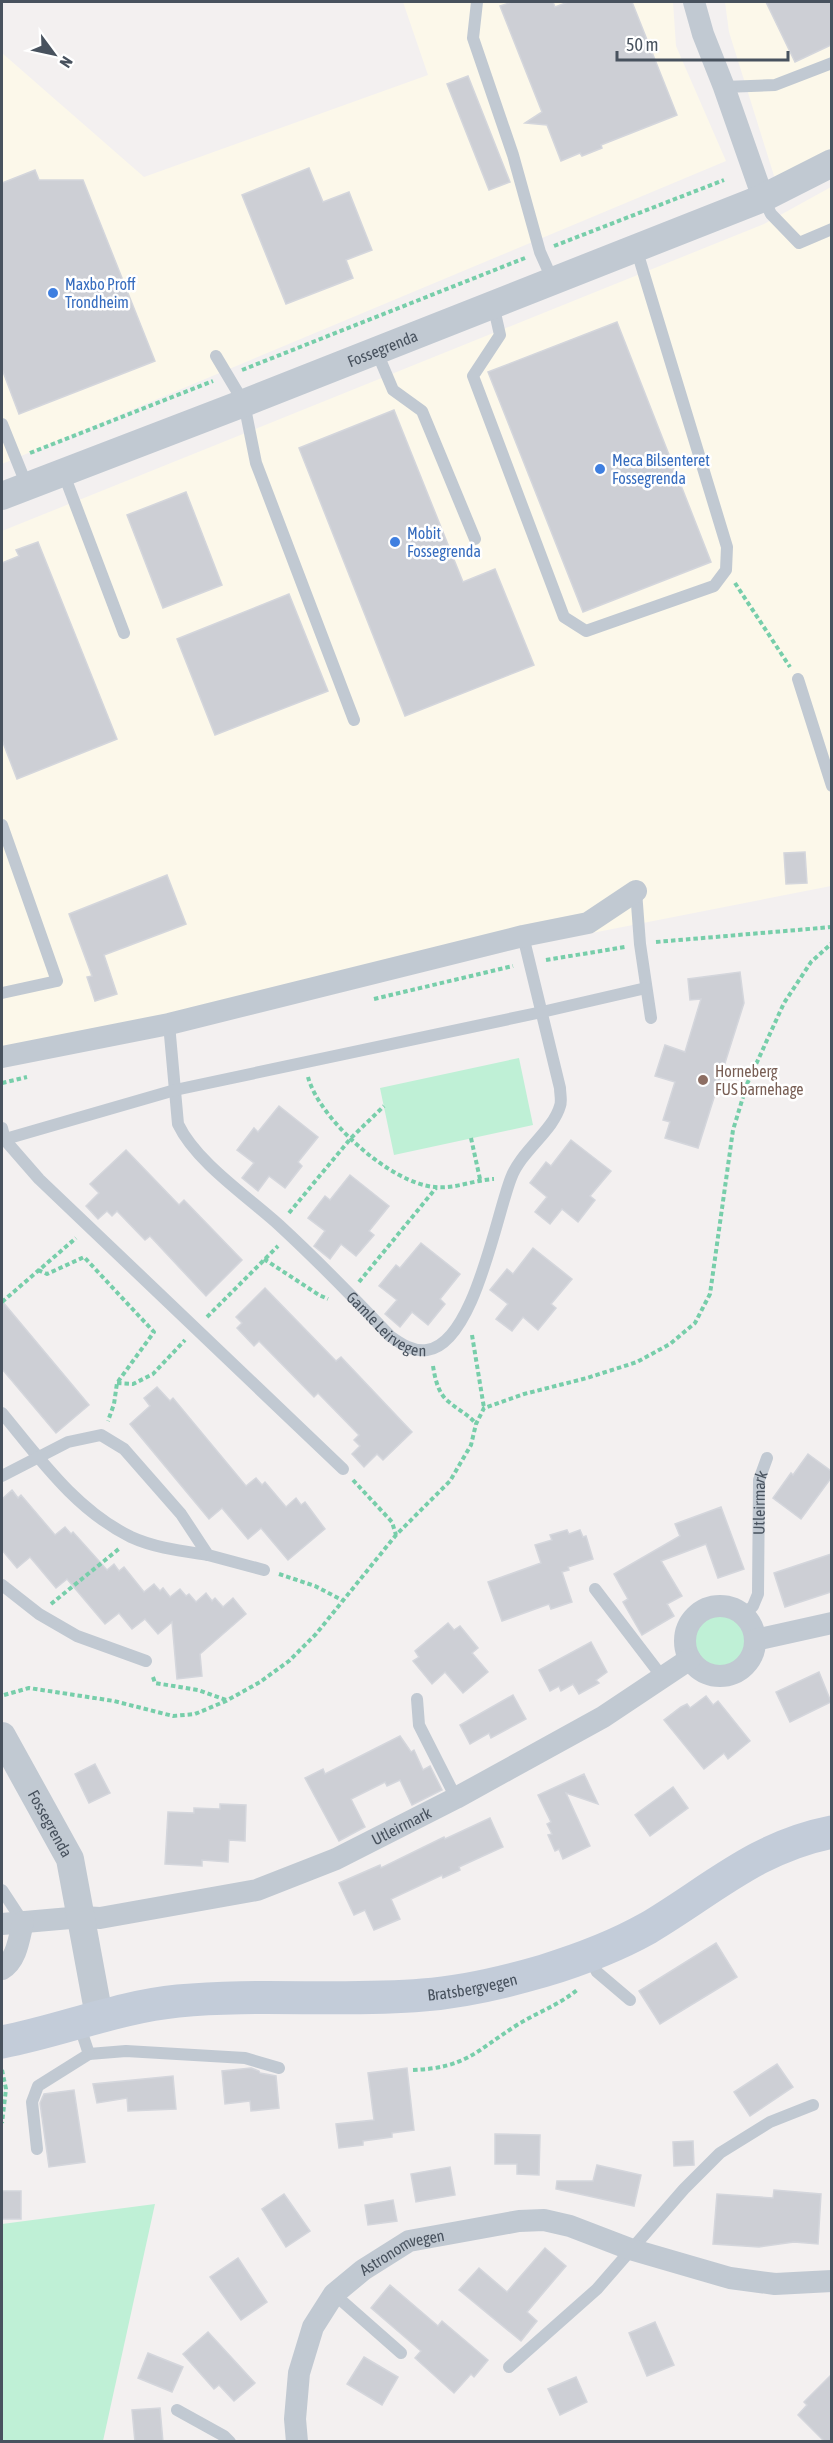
<svg xmlns="http://www.w3.org/2000/svg" width="833" height="2443" font-family="'Asap Condensed',sans-serif">
<style>
.commercial{fill:#fcf8ea}
.green{fill:#bff0d6}
.building{fill:#cdcfd5;stroke:#d4d6dc;stroke-width:1.5}
.lines{fill:none;stroke-linecap:round;stroke-linejoin:round}
.path{stroke:#77ceaa;stroke-width:4;stroke-dasharray:4.5 3;stroke-linecap:butt}
.service{stroke:#c1c9d2;stroke-width:12}
.minor{stroke:#c1c9d2;stroke-width:22}
.tertiary{stroke:#c1c9d2;stroke-width:28}
.secondary{stroke:#c3ccd9;stroke-width:33}
.shop-dot{fill:#3f7fe0;stroke:#fff;stroke-width:2}
.education-dot{fill:#8d6e63;stroke:#fff;stroke-width:2}
.labels{text-anchor:middle;stroke-width:5;stroke-linejoin:round;paint-order:stroke}
.shop-label{font-size:16px;fill:#366cbe;stroke:#fff;text-anchor:start}
.street-label{font-size:16px;fill:#48525e;stroke:#fff}
.education-label{font-size:16px;fill:#785e54;stroke:#fff;text-anchor:start}
</style>
<rect width="100%" height="100%" fill="#f3f0f0"/>
<g class="commercial">
<polygon points="403,2 673,2 676,46 726,161 2,464 2,53 144,177 428,75"/>
<polygon points="725,2 831,2 831,151 775,179 729,32"/>
<polygon points="831,187 831,886 2,1049 2,531 764,224"/>
</g>
<g class="green">
<polygon points="519,1058 533,1125 394,1155 380,1088"/>
<circle cx="720" cy="1640" r="26"/>
<polygon points="155,2204 103,2441 2,2441 2,2224"/>
</g>
<g class="building">
<polygon points="512,2 553,2 555,7 568,2 632,2 677,115 601,145 602,148 582,156 580,153 561,161 547,125 525,123 542,112 500,6"/>
<polygon points="766,2 831,2 831,45 795,62"/>
<polygon points="468,76 510,182 489,190 447,84"/>
<polygon points="309,168 323,202 349,192 372,250 346,260 353,278 286,304 242,195"/>
<polygon points="35,170 39,180 83,180 155,361 19,414 2,369 2,183"/>
<polygon points="617,322 711,562 583,612 488,372"/>
<polygon points="394,410 463,582 495,569 534,665 405,716 299,448"/>
<polygon points="186,492 222,585 163,608 127,515"/>
<polygon points="38,542 117,739 17,779 2,740 2,563 19,556 16,550"/>
<polygon points="289,594 328,691 215,735 177,639"/>
<polygon points="805,852 807,883 786,884 784,853"/>
<polygon points="167,875 186,924 104,955 117,994 95,1001 87,977 92,976 69,914"/>
<polygon points="740,972 744,1003 698,1148 665,1138 670,1122 663,1120 675,1082 655,1076 665,1045 685,1052 701,999 690,1000 688,979"/>
<polygon points="279,1106 318,1137 298,1162 302,1166 285,1188 269,1176 258,1191 242,1178 254,1163 237,1150 254,1128 258,1132"/>
<polygon points="571,1140 611,1171 590,1196 595,1200 578,1222 562,1209 550,1224 535,1212 547,1197 530,1183 546,1162 551,1166"/>
<polygon points="126,1150 179,1205 184,1200 242,1260 206,1296 150,1236 145,1240 117,1211 112,1216 107,1211 98,1219 86,1206 99,1193 90,1184"/>
<polygon points="350,1175 389,1206 369,1231 374,1235 356,1256 341,1244 330,1259 314,1246 325,1231 308,1218 325,1196 330,1200"/>
<polygon points="421,1243 460,1274 440,1299 445,1304 428,1325 412,1312 400,1327 385,1314 397,1300 379,1286 396,1265 400,1268"/>
<polygon points="533,1248 572,1279 551,1304 556,1308 538,1330 523,1317 512,1331 496,1319 508,1304 490,1290 507,1269 513,1274"/>
<polygon points="265,1288 336,1361 341,1357 412,1432 383,1460 377,1454 364,1467 352,1454 360,1446 354,1440 359,1435 318,1393 314,1397 259,1341 254,1346 237,1328 242,1323 236,1317"/>
<polygon points="2,1301 89,1405 56,1433 2,1369"/>
<polygon points="157,1387 170,1401 173,1398 246,1486 256,1478 262,1485 265,1482 286,1507 296,1498 301,1505 305,1502 325,1529 288,1560 261,1528 248,1539 222,1508 209,1519 130,1424 150,1406 144,1398"/>
<polygon points="808,1454 831,1471 831,1478 801,1519 773,1498 791,1473 793,1475"/>
<polygon points="12,1490 18,1498 21,1495 55,1535 65,1527 71,1534 73,1532 107,1570 114,1564 119,1571 124,1567 144,1592 154,1584 160,1591 163,1588 170,1597 180,1589 186,1596 189,1594 196,1602 206,1593 212,1601 215,1598 223,1607 233,1598 246,1614 200,1654 202,1676 177,1679 172,1622 158,1634 145,1619 132,1629 119,1613 105,1624 67,1579 56,1588 30,1557 17,1568 2,1550 2,1499"/>
<polygon points="721,1507 744,1569 718,1578 706,1544 661,1561 682,1596 667,1604 674,1616 642,1635 623,1602 628,1599 614,1574 680,1536 675,1524"/>
<polygon points="567,1530 569,1534 580,1530 583,1537 586,1536 593,1559 568,1567 569,1570 562,1572 572,1602 551,1609 549,1604 502,1621 488,1582 541,1563 535,1545 552,1540 550,1535"/>
<polygon points="831,1554 831,1592 785,1607 774,1573"/>
<polygon points="448,1623 454,1630 460,1626 478,1648 472,1653 488,1672 463,1693 445,1672 432,1684 413,1661 419,1657 415,1651"/>
<polygon points="591,1642 607,1672 596,1680 599,1683 579,1694 573,1684 561,1691 559,1686 550,1691 539,1670"/>
<polygon points="819,1672 831,1702 790,1722 776,1692"/>
<polygon points="513,1695 526,1719 491,1738 489,1733 470,1744 460,1725"/>
<polygon points="706,1696 713,1705 718,1701 750,1741 728,1759 724,1753 704,1769 664,1720 681,1707 687,1704 690,1708"/>
<polygon points="400,1736 411,1752 414,1750 423,1770 430,1766 442,1790 412,1805 400,1780 387,1786 385,1782 351,1799 365,1827 339,1841 305,1778 323,1769 325,1774"/>
<polygon points="95,1764 110,1793 89,1803 75,1774"/>
<polygon points="584,1774 598,1804 566,1793 590,1846 563,1859 559,1849 555,1851 548,1835 552,1834 547,1824 551,1822 538,1795"/>
<polygon points="673,1787 688,1808 650,1836 635,1815"/>
<polygon points="220,1804 246,1805 245,1841 229,1840 228,1862 202,1860 202,1866 165,1864 168,1812 194,1813 194,1808 220,1809"/>
<polygon points="490,1818 503,1847 459,1867 460,1870 443,1878 442,1875 391,1899 400,1919 374,1930 365,1910 354,1915 339,1883 380,1865 381,1868 444,1837 445,1839"/>
<polygon points="716,1943 737,1977 660,2024 639,1991"/>
<polygon points="777,2064 793,2087 750,2116 734,2092"/>
<polygon points="251,2068 259,2071 260,2073 276,2076 279,2108 251,2111 250,2101 225,2104 222,2071"/>
<polygon points="407,2068 414,2130 392,2133 392,2137 363,2141 363,2145 339,2148 336,2124 374,2120 368,2073"/>
<polygon points="173,2076 176,2109 128,2111 127,2098 97,2103 93,2084"/>
<polygon points="74,2090 85,2162 49,2167 40,2103 44,2094"/>
<polygon points="495,2134 540,2135 539,2175 517,2174 517,2164 495,2164"/>
<polygon points="693,2141 694,2165 674,2166 673,2142"/>
<polygon points="597,2165 641,2175 634,2206 556,2189 557,2181 593,2181"/>
<polygon points="450,2167 455,2195 416,2202 411,2174"/>
<polygon points="774,2190 821,2194 818,2244 794,2242 759,2247 713,2244 717,2194 773,2198"/>
<rect x="2" y="2191" width="19" height="28"/>
<polygon points="284,2194 310,2231 286,2247 262,2209"/>
<polygon points="393,2200 397,2221 368,2225 365,2205"/>
<polygon points="545,2248 566,2266 527,2312 537,2321 521,2341 459,2290 479,2268 507,2292"/>
<polygon points="238,2258 267,2302 241,2320 210,2277"/>
<polygon points="390,2285 438,2326 442,2321 488,2360 474,2377 471,2374 454,2393 415,2358 421,2351 371,2308"/>
<polygon points="655,2322 674,2365 647,2376 629,2333"/>
<polygon points="208,2332 255,2383 234,2401 219,2385 214,2389 183,2354"/>
<polygon points="148,2353 183,2367 172,2392 138,2378"/>
<polygon points="364,2357 398,2377 382,2405 347,2384"/>
<polygon points="831,2375 831,2442 825,2442 798,2415 807,2405 804,2402"/>
<polygon points="576,2377 587,2402 560,2415 548,2389"/>
<polygon points="160,2408 163,2442 135,2442 132,2410"/>
</g>
<g class="lines">
<g class="path">
<polyline points="554,246 724,180"/>
<polyline points="242,370 525,258"/>
<polyline points="30,453 213,381"/>
<polyline points="735,583 790,667"/>
<polyline points="656,942 832,927"/>
<polyline points="546,960 625,947"/>
<polyline points="374,999 513,966"/>
<path d="M308 1077C319 1119 391 1184 435 1187 455 1189 474 1180 494 1179"/>
<polyline points="2,1083 27,1077"/>
<polyline points="471,1138 480,1179"/>
<polyline points="289,1213 351,1138 384,1106"/>
<polyline points="264,1259 319,1295 328,1299"/>
<polyline points="38,1270 47,1274 84,1257 154,1332 117,1383 114,1404 108,1421"/>
<polyline points="359,1282 436,1188"/>
<polyline points="2,1302 76,1238"/>
<polyline points="207,1317 278,1246"/>
<polyline points="472,1335 484,1408"/>
<path d="M433 1366C435 1378 438 1394 449 1402 458 1410 468 1414 476 1424"/>
<polyline points="117,1383 133,1384 153,1374 185,1340"/>
<polyline points="353,1480 392,1522 396,1535"/>
<polyline points="279,1574 315,1586 342,1600"/>
<polyline points="51,1604 120,1548"/>
<polyline points="153,1677 155,1683 198,1690 226,1700"/>
<polyline points="4,1695 29,1688 114,1701 173,1716 195,1714 226,1701 260,1682 289,1661 316,1634 396,1535 450,1481 471,1445 476,1424 484,1408 524,1394 587,1378 637,1362 670,1344 695,1323 710,1294 733,1130 747,1084 784,1003 811,962 832,943"/>
<polyline points="2,2070 6,2089 2,2123"/>
<path d="M413 2070C466 2068 476 2051 517 2025 536 2013 559 2005 577 1990"/>
</g>
<g class="service">
<polyline points="477,2 473,38 513,155 540,252 553,281"/>
<polyline points="724,87 775,85 832,63"/>
<polyline points="763,198 771,214 799,243 832,229"/>
<polyline points="493,304 500,335 473,376 564,617 586,631 714,586 726,570 727,547 636,248"/>
<polyline points="376,350 393,390 422,411 475,539"/>
<polyline points="216,356 244,403 256,463 354,720"/>
<polyline points="2,424 27,486"/>
<polyline points="63,472 124,633"/>
<polyline points="798,679 832,786"/>
<polyline points="2,825 57,981 2,993"/>
<polyline points="636,891 640,944 651,1018"/>
<path id="s1" d="M169 1024 178 1124C196 1162 247 1196 279 1225 317 1260 354 1298 390 1336 401 1344 413 1352 427 1350 474 1344 496 1216 511 1178 521 1151 553 1131 560 1106 562 1101 560 1094 560 1088L523 936"/>
<polyline points="2,1128 5,1140 39,1179 343,1469"/>
<polyline points="2,1140 175,1090 542,1012 646,988"/>
<path d="M2 1413C40 1459 76 1510 131 1537 155 1548 182 1551 208 1555"/>
<polyline points="2,1476 68,1442 101,1435 124,1449 181,1514 208,1555 264,1570"/>
<polyline points="2,1585 39,1614 77,1636 146,1661"/>
<polyline points="595,1589 663,1678"/>
<path id="s2" d="M744 1615 753 1606 758 1594 759 1480 767 1458"/>
<polyline points="417,1699 419,1725 456,1798"/>
<polyline points="2,1890 23,1922"/>
<polyline points="589,1956 597,1972 630,2000"/>
<polyline points="79,2024 89,2054 126,2051 245,2058 279,2068"/>
<polyline points="37,2149 32,2102 38,2086 89,2054"/>
<polyline points="334,2294 401,2353"/>
<polyline points="509,2367 597,2289 684,2189 720,2153 770,2122 813,2105"/>
<polyline points="177,2410 224,2436 230,2442"/>
</g>
<g class="minor">
<polyline points="694,2 703,34 724,87 763,198"/>
<polyline points="2,1057 169,1024 523,936 588,923 636,891"/>
<circle cx="720" cy="1641" r="35"/>
<polyline points="755,1640 832,1623"/>
<path id="s3" d="M2 1924 82 1917 100 1918 257 1890 336 1859 456 1798 603 1717 690 1659"/>
<path d="M2 1969C17 1960 19 1938 23 1922"/>
<path id="s4" d="M297 2442 295 2419 299 2373 313 2327 334 2294 363 2270 409 2241 519 2221 544 2220 570 2226 630 2249 730 2278 775 2284 832 2281"/>
</g>
<g class="tertiary">
<path id="s5" d="M2 496 244 403 763 198 832 163"/>
<path id="s6" d="M2 1736 70 1859 99 2016"/>
</g>
<path class="secondary" id="s7" d="M2 2042C61 2031 117 2007 178 2001 259 1993 342 2002 423 1995 463 1992 505 1982 543 1971 579 1960 616 1946 648 1928 712 1890 756 1847 832 1832"/>
</g>
<g class="shop-dot">
<circle cx="53" cy="293" r="6"/>
<circle cx="600" cy="469" r="6"/>
<circle cx="395" cy="542" r="6"/>
</g>
<circle class="education-dot" cx="703" cy="1080" r="6"/>
<g class="labels">
<g class="shop-label">
<text x="65" y="290">Maxbo Proff<tspan x="65" dy="18">Trondheim</tspan></text>
<text x="612" y="466">Meca Bilsenteret<tspan x="612" dy="18">Fossegrenda</tspan></text>
<text x="407" y="539">Mobit<tspan x="407" dy="18">Fossegrenda</tspan></text>
</g>
<g class="street-label">
<text dy="6" stroke="none"><textPath href="#s5" startOffset="408">Fossegrenda</textPath></text>
<text dy="6" stroke="none"><textPath href="#s1" startOffset="392">Gamle Leirvegen</textPath></text>
<text dy="6" stroke="none"><textPath href="#s2" startOffset="117">Utleirmark</textPath></text>
<text dy="6" stroke="none"><textPath href="#s6" startOffset="100">Fossegrenda</textPath></text>
<text dy="6" stroke="none"><textPath href="#s3" startOffset="416">Utleirmark</textPath></text>
<text dy="6" stroke="none"><textPath href="#s7" startOffset="476">Bratsbergvegen</textPath></text>
<text dy="6" stroke="none"><textPath href="#s4" startOffset="238">Astronomvegen</textPath></text>
</g>
<g class="education-label">
<text x="715" y="1077">Horneberg<tspan x="715" dy="18">FUS barnehage</tspan></text>
</g>
</g>
<rect width="833" height="2443" fill="none" stroke="#48525e" stroke-width="6"/>
<g transform="translate(54 54) rotate(123)" stroke="#ffffff" stroke-width="4.5" paint-order="stroke">
<path d="M0-4.5L10 22L0 15L-10 22Z" fill="#48525e"/>
<text y="-9" font-size="16" font-weight="bold" text-anchor="middle" fill="#48525e">N</text>
</g>
<path d="M617 51v9h171v-9" fill="none" stroke="#48525e" stroke-width="3"/>
<text x="626" y="51" font-size="18" fill="#48525e" stroke="#ffffff" stroke-width="4.5" paint-order="stroke">50 m</text>
</svg>
